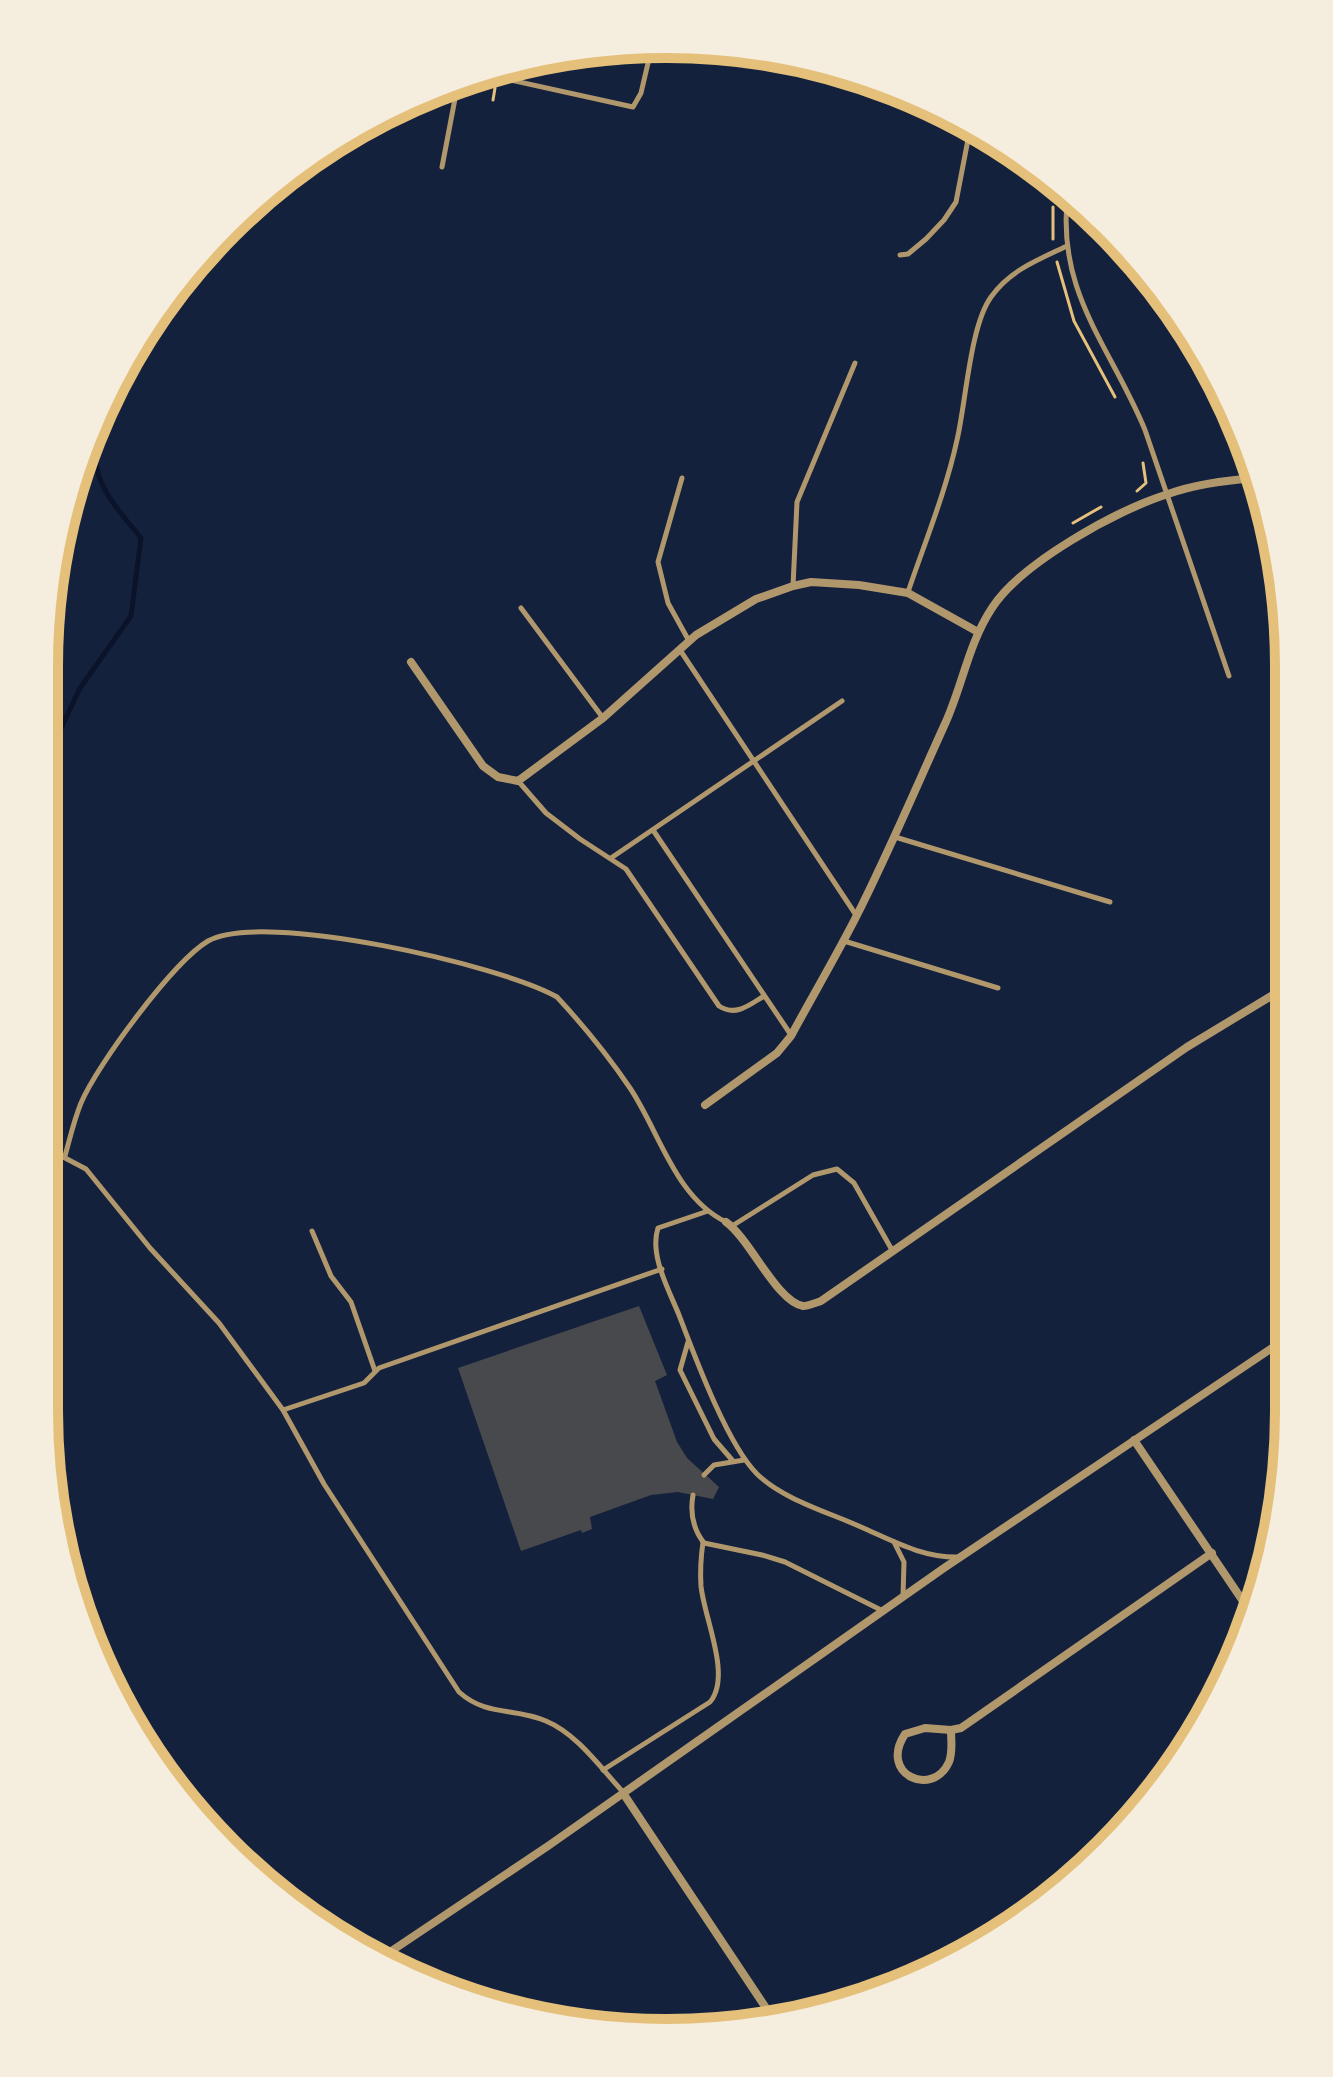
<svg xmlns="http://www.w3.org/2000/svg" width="1333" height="2077" font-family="Signika,sans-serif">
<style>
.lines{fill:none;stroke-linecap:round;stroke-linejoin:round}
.stream{stroke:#0b132b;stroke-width:5}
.building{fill:#48494c}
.path{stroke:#e5c07b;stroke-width:3}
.service{stroke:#b1986c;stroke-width:5}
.minor{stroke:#b1986c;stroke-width:8}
.rim{fill:none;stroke:#e5c07b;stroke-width:10}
</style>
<rect width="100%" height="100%" fill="#14213d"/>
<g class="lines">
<path class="stream" d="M48 789 56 739 80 688 131 616 141 538C122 514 92 485 96 451 99 428 111 411 113 384"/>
</g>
<polygon class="building" points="639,1306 667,1375 655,1381 677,1442 687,1458 719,1487 713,1499 678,1492 651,1495 590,1517 592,1529 582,1533 581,1530 521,1551 458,1368"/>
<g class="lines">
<g class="path">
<polyline points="493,100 495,88"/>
<polyline points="1053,207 1053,239"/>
<polyline points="1057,262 1074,321 1115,397"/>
<polyline points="1137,491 1146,483 1143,463"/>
<polyline points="1073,523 1101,507"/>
</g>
<g class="service">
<polyline points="483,74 633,107 641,93 652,46"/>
<polyline points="442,167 458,83"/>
<path d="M1068 192C1055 292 1110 345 1145 430L1229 676"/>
<polyline points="900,255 908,254 926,239 944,220 956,202 971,124"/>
<polyline points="682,478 658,562 668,603 689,641"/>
<polyline points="793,586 797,502 855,363"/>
<path d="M908 592C925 542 946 491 957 440 966 402 970 326 991 297 1010 270 1038 260 1067 246"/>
<polyline points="521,608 603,718"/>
<polyline points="680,650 856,915"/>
<path d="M519 782 546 813 580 839 626 869 719 1006C736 1017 749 1005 764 996"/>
<polyline points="653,830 791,1035"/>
<polyline points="895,837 1110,902"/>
<polyline points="611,858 842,701"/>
<polyline points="844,941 998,988"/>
<path d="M46 1148 86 1169 150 1248 219 1323 283 1410 324 1484 459 1692C487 1717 514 1707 546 1721 577 1734 600 1767 623 1792"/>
<path d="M65 1156C70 1138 74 1120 81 1103 97 1065 173 962 208 941 262 910 501 965 557 997 582 1024 609 1057 630 1088 660 1133 675 1197 726 1222"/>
<path d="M708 1211 658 1228C649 1255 669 1290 679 1315 695 1357 727 1444 757 1474 784 1500 828 1512 861 1527 893 1541 923 1558 959 1557"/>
<polyline points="732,1226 813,1175 837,1169 854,1183 892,1250"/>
<polyline points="312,1231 331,1276 351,1302 375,1371"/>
<polyline points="688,1342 680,1370 714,1439 733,1461"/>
<polyline points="283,1410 364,1383 379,1368 662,1269"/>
<polyline points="704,1475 714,1465 744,1460"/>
<path d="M693 1495C690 1512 693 1529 704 1543L762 1555 785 1562 881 1610"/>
<polyline points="894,1542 904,1562 903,1596"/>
<path d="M603 1770 710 1702C732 1676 704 1618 701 1586 700 1571 701 1556 703 1542"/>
</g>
<g class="minor">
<polyline points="411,662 483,766 498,777 518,781 603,718 696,635 756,599 793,586 811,582 859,585 908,593 978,632"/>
<path d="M705 1105 777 1053 791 1036C812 997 835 958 855 919 887 856 915 790 944 726 962 688 968 644 992 608 1021 563 1117 510 1168 494 1196 484 1228 480 1257 478"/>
<path d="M726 1222C750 1239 777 1302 803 1306 809 1306 815 1303 821 1301L1187 1047 1286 987"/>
<polyline points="1134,1440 1251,1613"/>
<path d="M925 1728 951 1730C951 1740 953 1752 949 1762 933 1798 878 1775 905 1734Z"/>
<polyline points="951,1730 961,1728 1212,1553"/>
<polyline points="623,1793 772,2017"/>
<polyline points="384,1956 548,1846 944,1568 1284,1340"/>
</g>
</g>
<path d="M0 0H1333V2077H0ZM666 58H667A608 608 0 0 1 1275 666V1411A608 608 0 0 1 667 2019H666A608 608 0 0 1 58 1411V666A608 608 0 0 1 666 58Z" fill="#f5edde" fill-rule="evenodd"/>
<path class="rim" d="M666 58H667A608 608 0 0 1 1275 666V1411A608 608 0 0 1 667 2019H666A608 608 0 0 1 58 1411V666A608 608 0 0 1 666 58Z"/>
</svg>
